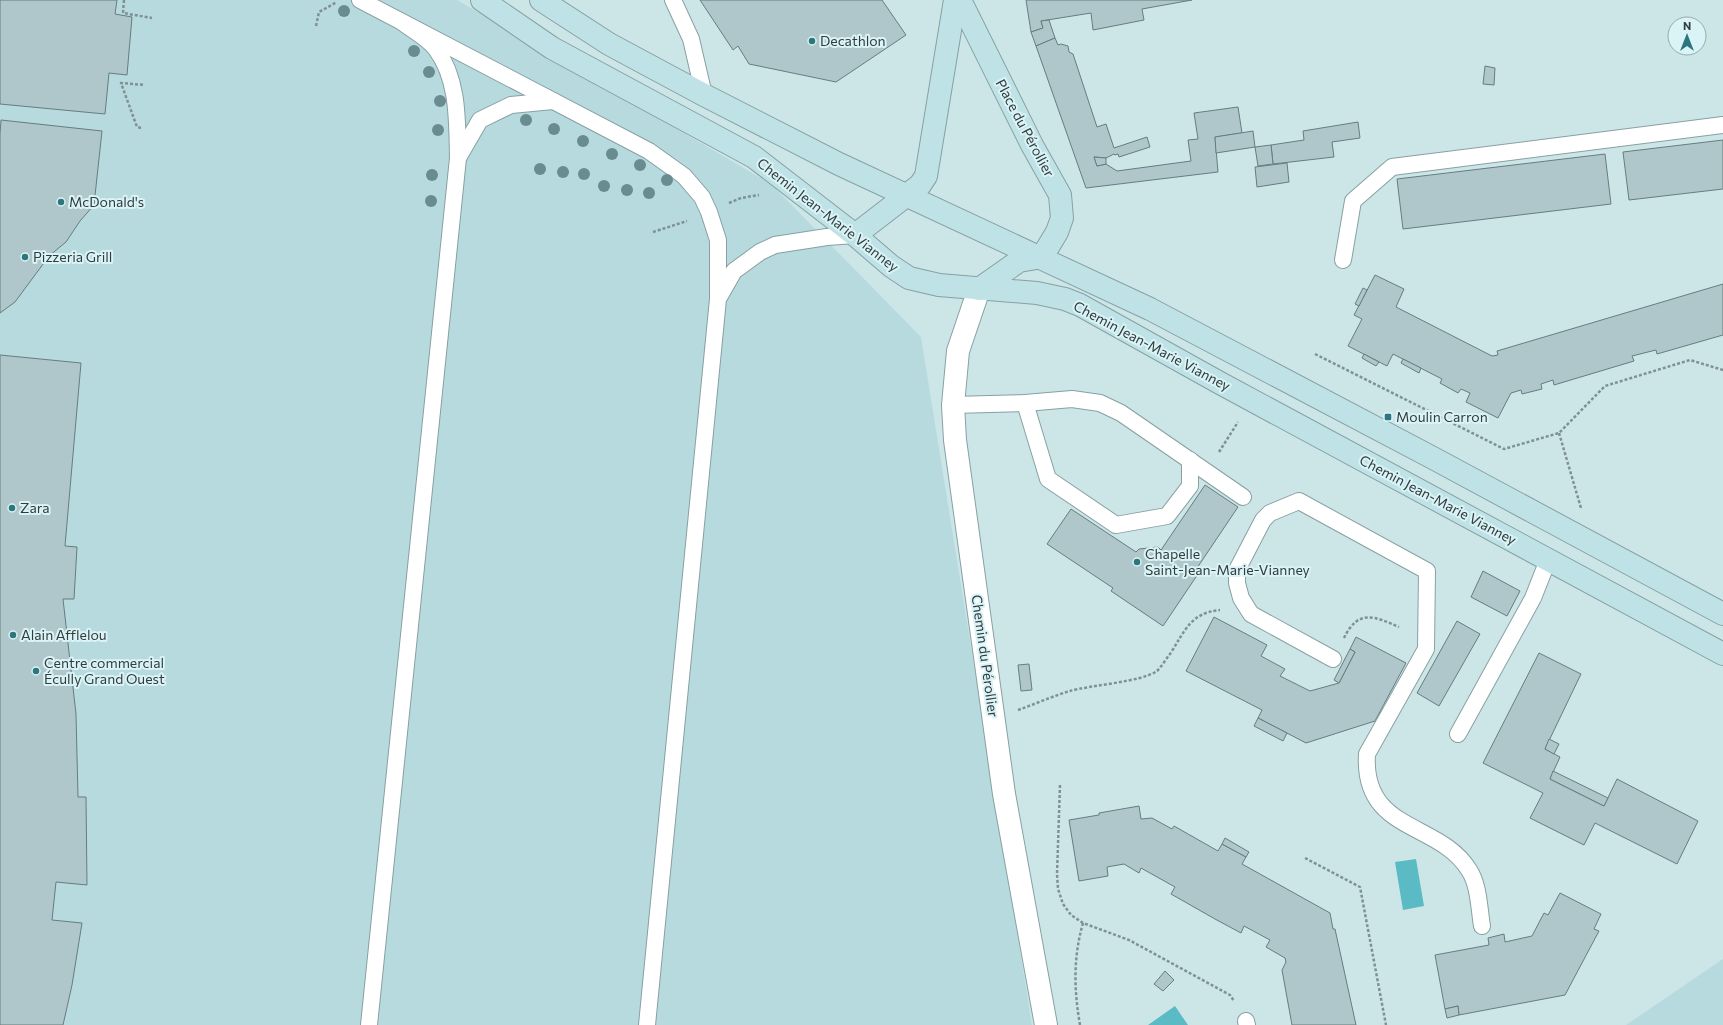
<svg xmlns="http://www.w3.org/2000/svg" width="1723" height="1025" font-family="Commissioner,sans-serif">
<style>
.built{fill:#b7dade}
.water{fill:#5bbbc5}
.building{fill:#afc7ca;stroke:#667d7f}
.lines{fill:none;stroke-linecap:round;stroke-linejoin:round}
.lane-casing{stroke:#88a0a2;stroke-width:18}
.street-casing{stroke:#88a0a2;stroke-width:24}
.secondary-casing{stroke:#88a0a2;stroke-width:24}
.path{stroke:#7f9193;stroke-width:2.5;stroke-dasharray:3 2;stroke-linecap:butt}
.lane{stroke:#fff;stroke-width:16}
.street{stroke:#fff;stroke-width:22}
.secondary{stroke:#bee2e5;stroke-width:22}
.tree{fill:#688c8f}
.poi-dot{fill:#2d767d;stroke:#d9f3f6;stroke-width:1.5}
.labels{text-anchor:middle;stroke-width:4;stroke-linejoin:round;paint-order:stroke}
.poi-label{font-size:14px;fill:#323c3d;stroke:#d9f3f6;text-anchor:start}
.street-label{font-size:14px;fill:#323c3d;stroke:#d9f3f6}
</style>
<rect width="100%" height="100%" fill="#cce6e8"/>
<g class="built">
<polygon points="0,0 457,0 771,184 921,337 1032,1025 0,1025"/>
<polygon points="1723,959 1723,1025 1626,1025"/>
</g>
<g class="water">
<polygon points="1416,859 1424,906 1403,910 1395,862"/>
<polygon points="1175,1006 1188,1025 1148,1025"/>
</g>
<g class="building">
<polygon points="0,0 117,0 115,14 132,17 127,75 109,73 105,114 0,104"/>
<polygon points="700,0 882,0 906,35 836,82 749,64 738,46 733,50"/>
<polygon points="1026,0 1192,0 1142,9 1144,20 1093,30 1091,13 1041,21 1043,28 1031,32"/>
<polygon points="1049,20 1055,38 1036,46 1031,32 1043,28 1041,21"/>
<polygon points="1055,38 1058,45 1061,44 1068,46 1069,52 1073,54 1097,127 1106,124 1114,148 1147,137 1150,147 1119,157 1118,154 1115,155 1114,154 1106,158 1094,157 1097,166 1106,164 1117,171 1191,161 1188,140 1198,139 1194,113 1238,107 1242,133 1215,137 1218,172 1086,188 1036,46"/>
<polygon points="1485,66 1495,68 1494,85 1483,84"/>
<polygon points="1,120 102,131 94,205 80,221 66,242 49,256 15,302 0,313 0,134"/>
<polygon points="1358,122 1360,138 1332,142 1334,157 1273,164 1271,145 1304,140 1303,131"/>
<polygon points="1253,131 1255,147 1216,153 1215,137"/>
<polygon points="1723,140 1723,189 1629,200 1623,152"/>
<polygon points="1271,145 1273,164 1258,166 1255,147"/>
<polygon points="1605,154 1611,204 1403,229 1397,179"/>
<polygon points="1094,157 1106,158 1106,164 1097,166"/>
<polygon points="1287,163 1289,182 1257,187 1255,167"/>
<polygon points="1375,275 1404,289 1396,307 1492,356 1498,355 1497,351 1723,284 1723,335 1657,354 1656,350 1632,356 1634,361 1554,385 1553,380 1541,384 1542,389 1522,394 1521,390 1511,393 1498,418 1466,402 1470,393 1461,389 1458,393 1440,383 1442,379 1393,354 1387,366 1348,346 1362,319 1354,315"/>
<polygon points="1363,288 1367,290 1359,306 1355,304"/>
<polygon points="1364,354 1379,362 1376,366 1362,358"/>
<polygon points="0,355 81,363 65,546 77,547 74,599 63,599 76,714 78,797 86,797 87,885 56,882 52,920 82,923 72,985 63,1025 0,1025"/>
<polygon points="1403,359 1421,368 1419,373 1401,363"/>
<polygon points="1205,485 1238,507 1195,571 1198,574 1163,626 1111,591 1113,588 1047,544 1071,509 1136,552 1139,549 1158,547 1161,550"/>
<polygon points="1483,571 1520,591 1507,616 1471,597"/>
<polygon points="1214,617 1267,645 1261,656 1285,669 1280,676 1310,691 1339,683 1355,652 1350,649 1356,637 1406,663 1375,721 1306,743 1258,718 1262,710 1186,671"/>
<polygon points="1457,621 1480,634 1439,706 1417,693"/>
<polygon points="1350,649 1355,652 1339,683 1334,680"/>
<polygon points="1539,653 1581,674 1545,749 1560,757 1550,779 1604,806 1617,779 1698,821 1677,864 1595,823 1584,845 1530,818 1543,793 1483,763"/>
<polygon points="1029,664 1032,690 1021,691 1018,665"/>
<polygon points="1258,718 1287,733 1283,741 1254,726"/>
<polygon points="1549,739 1559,744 1554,754 1545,749"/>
<polygon points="1553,771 1608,798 1604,806 1550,779"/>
<polygon points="1139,806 1141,819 1152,818 1172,829 1174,826 1218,851 1222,844 1246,857 1242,864 1330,913 1333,929 1335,929 1356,1025 1292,1025 1282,970 1286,962 1285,958 1266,947 1270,940 1244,926 1241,933 1215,919 1171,894 1175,887 1141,868 1139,873 1124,864 1107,867 1108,876 1079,881 1069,820 1099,815 1099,813"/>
<polygon points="1225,838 1249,852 1246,857 1222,844"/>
<polygon points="1560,893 1601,914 1594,929 1599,931 1565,995 1459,1015 1458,1006 1445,1009 1435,955 1489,945 1488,938 1504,934 1505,942 1532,936 1544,913 1548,915"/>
<polygon points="1165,971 1174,980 1163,991 1154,984"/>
<polygon points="1458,1006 1459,1015 1447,1018 1445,1009"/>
</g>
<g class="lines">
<g class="lane-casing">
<g id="lane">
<polyline points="360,0 649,151 684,176 702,197 709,212 718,240 718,297"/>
<polyline points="673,0 691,39 704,95"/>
<polyline points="458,158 480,120 511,105 553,101"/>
<polyline points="1343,260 1353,201 1392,167 1723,125"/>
<polyline points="1025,403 1048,479 1116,525 1167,516 1190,486 1190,460"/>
<polyline points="953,405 1025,403 1072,399 1100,403 1121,413 1243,497"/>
<path d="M1333 659 1251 614 1241 598 1237 583V570L1263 520 1270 513 1299 501 1427 571 1426 649 1367 754C1362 833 1439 821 1469 870 1479 885 1479 908 1482 926"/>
<polyline points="1458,734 1533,598 1548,560"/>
<polyline points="1246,1021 1247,1025"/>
<path d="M369 1025 458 158C457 122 459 80 436 49 428 38 412 30 402 22"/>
<polyline points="647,1025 718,299 734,271 760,252 775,245 827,237 855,235"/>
</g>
</g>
<g class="street-casing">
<polyline id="street" points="979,289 958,351 953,405 955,440 1004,794 1046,1025"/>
</g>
<g class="secondary-casing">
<g id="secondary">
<polyline points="482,0 552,48 754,157 855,235 891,266 909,278 939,285 1037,293 1065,299 1080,305 1220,383 1723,654"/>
<polyline points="541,0 609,44 704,95 839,164 1150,309 1433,458 1723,614"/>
<polyline points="960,0 1032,145 1060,195 1062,218 1057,232 1042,257 1019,261 979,289"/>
<polyline points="855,235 920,185 926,176 955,0"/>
</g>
</g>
<g class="path">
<polyline points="124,0 123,13 152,18"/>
<polyline points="316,26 319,12 337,2"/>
<polyline points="141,128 137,127 121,83 145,85"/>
<polyline points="729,203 741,198 759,195"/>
<polyline points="653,232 687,221"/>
<polyline points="1315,354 1504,449 1559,433 1605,386 1690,360 1723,370"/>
<polyline points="1559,433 1581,508"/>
<polyline points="1219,452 1238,422"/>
<path d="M1344 638C1358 609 1374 616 1399 627"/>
<path d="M1018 710C1035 704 1053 696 1070 691 1091 685 1141 682 1157 671 1162 666 1166 659 1170 654 1185 631 1190 613 1220 610"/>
<polyline points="1060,785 1057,874 1058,889 1063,904 1071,915 1083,923 1129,940 1230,995 1234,1001"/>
<polyline points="1305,858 1360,887 1386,1025"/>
<path d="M1080 1025C1074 990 1073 958 1083 923"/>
</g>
<use href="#lane" class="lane"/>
<use href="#street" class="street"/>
<use href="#secondary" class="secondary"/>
</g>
<g class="tree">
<circle cx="344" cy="11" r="6"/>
<circle cx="414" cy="51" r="6"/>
<circle cx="429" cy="72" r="6"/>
<circle cx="440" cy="101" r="6"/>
<circle cx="526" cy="120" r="6"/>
<circle cx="554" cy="129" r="6"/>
<circle cx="438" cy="130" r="6"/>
<circle cx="583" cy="141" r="6"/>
<circle cx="612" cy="154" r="6"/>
<circle cx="640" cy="165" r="6"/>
<circle cx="540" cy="169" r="6"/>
<circle cx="563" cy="172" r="6"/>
<circle cx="584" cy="174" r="6"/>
<circle cx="432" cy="175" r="6"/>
<circle cx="667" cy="180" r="6"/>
<circle cx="604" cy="186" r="6"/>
<circle cx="627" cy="190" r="6"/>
<circle cx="649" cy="193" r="6"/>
<circle cx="431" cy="201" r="6"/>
</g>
<g class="poi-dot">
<circle cx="812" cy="41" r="4"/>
<circle cx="61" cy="202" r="4"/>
<circle cx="25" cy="257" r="4"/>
<rect x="1384" y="413" width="8" height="8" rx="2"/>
<circle cx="12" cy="508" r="4"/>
<circle cx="1137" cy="562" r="4"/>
<circle cx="13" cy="635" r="4"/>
<circle cx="36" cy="671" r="4"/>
</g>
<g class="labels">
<g class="poi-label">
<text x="820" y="46">Decathlon</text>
<text x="69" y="207">McDonald's</text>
<text x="33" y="262">Pizzeria Grill</text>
<text x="1396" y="422">Moulin Carron</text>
<text x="20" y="513">Zara</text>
<text x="1145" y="559">Chapelle<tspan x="1145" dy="16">Saint-Jean-Marie-Vianney</tspan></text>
<text x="21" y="640">Alain Afflelou</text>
<text x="44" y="668">Centre commercial<tspan x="44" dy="16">Écully Grand Ouest</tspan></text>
</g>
<g class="street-label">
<text transform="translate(1025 128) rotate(62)" y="5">Place du Pérollier</text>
<text transform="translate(828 215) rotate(38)" y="5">Chemin Jean-Marie Vianney</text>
<text transform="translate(1152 346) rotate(28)" y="5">Chemin Jean-Marie Vianney</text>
<text transform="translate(1438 500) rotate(28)" y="5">Chemin Jean-Marie Vianney</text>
<text transform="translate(985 656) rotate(82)" y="5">Chemin du Pérollier</text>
</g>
</g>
<g transform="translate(1687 36)"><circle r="19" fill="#d9f3f6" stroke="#96aaac"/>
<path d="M0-3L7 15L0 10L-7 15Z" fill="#2d767d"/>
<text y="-6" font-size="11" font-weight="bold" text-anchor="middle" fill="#323c3d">N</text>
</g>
</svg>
